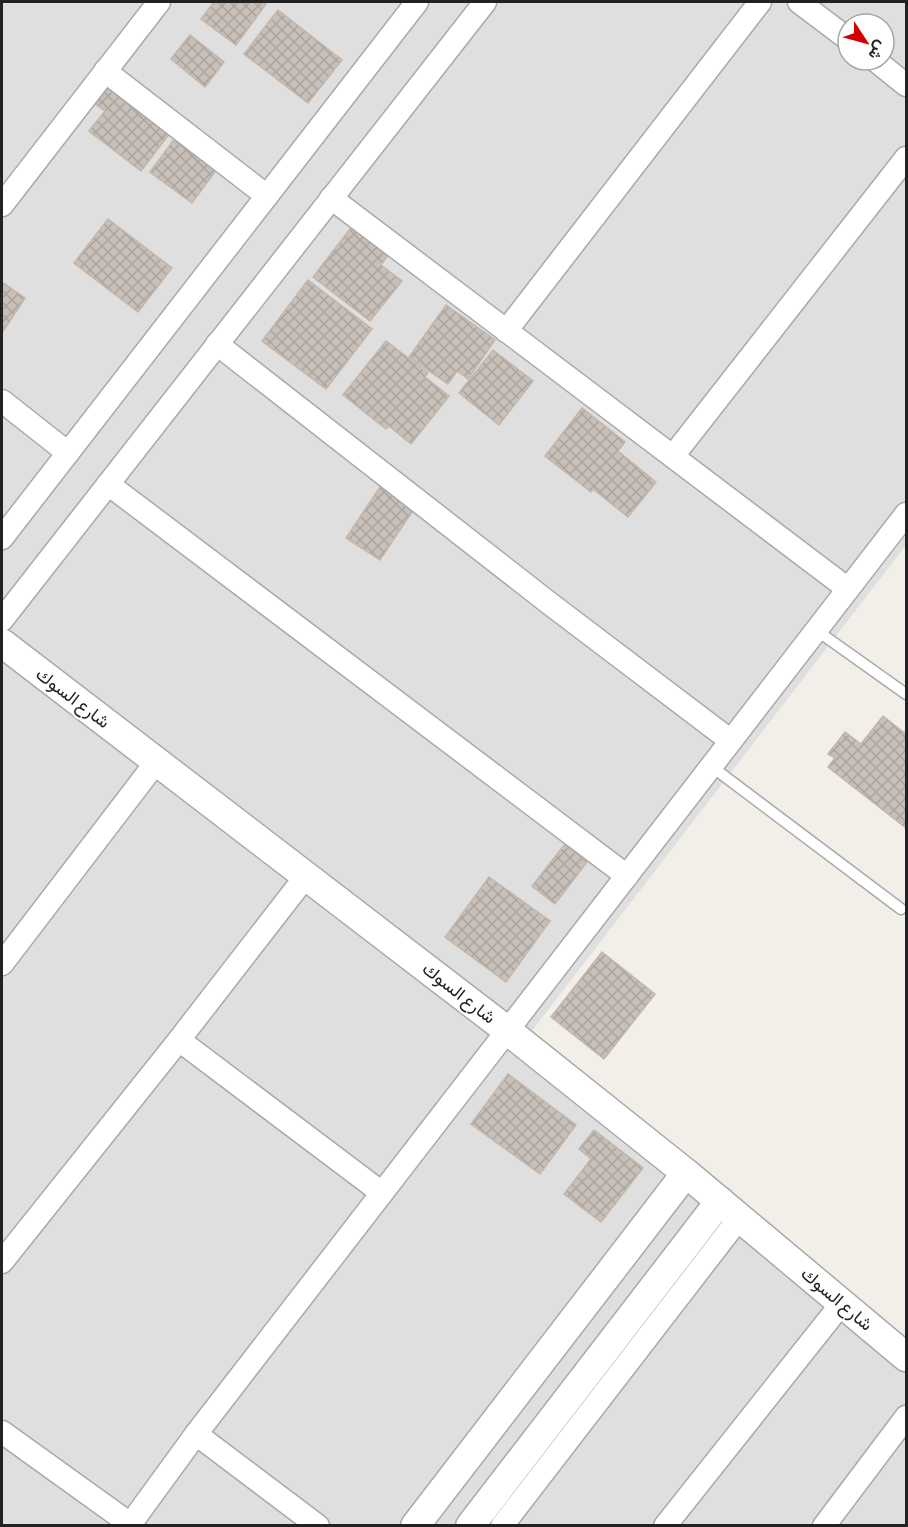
<svg xmlns="http://www.w3.org/2000/svg" width="908" height="1527" font-family="'Asap Condensed',Vazirmatn,sans-serif">
<style>
.residential{fill:#e0dfdf;fill-rule:evenodd}
.building{fill:url(#building-cross-hatch);stroke:#c4b6ab;stroke-width:1.5}
.lines{fill:none;stroke-linecap:round;stroke-linejoin:round}
.service-casing{stroke:#a9a9a9;stroke-width:13}
.minor-casing{stroke:#a9a9a9;stroke-width:25}
.tertiary-casing{stroke:#a9a9a9;stroke-width:31}
.service{stroke:#fff;stroke-width:10}
.minor{stroke:#fff;stroke-width:22}
.tertiary{stroke:#fff;stroke-width:28}
.labels{text-anchor:middle;stroke-width:4.5;stroke-linejoin:round;paint-order:stroke}
.street-label{font-size:18px;fill:#222;stroke:#fff}
</style>
<defs>
<pattern id="building-cross-hatch" width="8" height="8" patternUnits="userSpaceOnUse" patternTransform="scale(1.5)"><rect width="8" height="8" fill="#c7bfb8"/><path d="M0 0l8 8M0 8l8-8" fill="none" stroke="#aba49e"/></pattern>
</defs>
<rect width="100%" height="100%" fill="#f2efe9"/>
<path class="residential" d="M2 2H906V545L518 1049 906 1349V1525L2 1526ZM848 24H884V60H848Z"/>
<g class="building">
<polygon points="214,2 263,2 266,4 236,45 201,19"/>
<polygon points="278,10 342,60 308,103 244,54"/>
<polygon points="190,35 224,62 205,87 171,59"/>
<polygon points="112,80 174,128 141,171 89,131 105,111 94,103"/>
<polygon points="178,134 220,165 192,203 150,172"/>
<polygon points="108,219 172,268 138,312 74,263"/>
<polygon points="357,220 393,248 381,265 402,281 370,321 313,277"/>
<polygon points="308,280 372,329 326,389 262,341"/>
<polygon points="2,282 25,298 2,333"/>
<polygon points="446,305 495,340 468,379 457,371 448,384 409,357"/>
<polygon points="386,341 428,373 425,377 449,396 411,444 389,426 386,429 343,395"/>
<polygon points="493,350 533,381 499,425 459,393"/>
<polygon points="582,408 625,442 618,451 656,482 628,517 593,489 591,492 545,456"/>
<polygon points="380,487 414,509 380,560 346,538"/>
<polygon points="883,716 906,734 906,828 828,767 835,758 828,754 845,732 861,744"/>
<polygon points="565,844 587,862 555,904 532,886"/>
<polygon points="489,877 550,921 506,982 445,937"/>
<polygon points="602,952 655,994 604,1059 551,1017"/>
<polygon points="508,1074 576,1125 540,1174 471,1124"/>
<polygon points="594,1130 643,1168 601,1222 564,1194 591,1159 579,1149"/>
</g>
<g class="lines">
<g class="service-casing">
<g id="service">
<polyline points="816,630 906,694"/>
<polyline points="711,766 901,909"/>
</g>
</g>
<g class="minor-casing">
<g id="minor">
<polyline points="799,2 848,39"/>
<polyline points="875,60 906,85"/>
<polyline points="105,71 267,196"/>
<polyline points="331,198 848,589"/>
<polyline points="2,205 159,2"/>
<polyline points="506,331 760,2"/>
<polyline points="217,344 549,603 731,741"/>
<polyline points="2,401 68,453"/>
<polyline points="673,456 906,158"/>
<polyline points="108,484 627,876"/>
<polyline points="2,538 417,2"/>
<polyline points="2,620 485,2"/>
<polyline points="2,964 157,761"/>
<polyline points="179,1040 382,1193"/>
<polyline points="2,1262 179,1040 306,876"/>
<polyline points="2,1432 130,1524"/>
<polyline points="196,1434 318,1526"/>
<polyline points="129,1526 196,1434 906,514"/>
<polyline points="502,1526 740,1217"/>
<polyline points="665,1526 842,1303"/>
<polyline points="824,1526 906,1417"/>
</g>
</g>
<g class="tertiary-casing">
<g id="tertiary">
<polyline points="2,643 508,1031 686,1173 906,1357"/>
<polyline points="415,1526 686,1173"/>
<polyline points="470,1526 720,1201"/>
</g>
</g>
<use href="#service" class="service"/>
<use href="#minor" class="minor"/>
<use href="#tertiary" class="tertiary"/>
</g>
<g class="labels">
<g class="street-label">
<text transform="translate(73 698) rotate(37)" y="6">شارع السوك</text>
<text transform="translate(459 993) rotate(38)" y="6">شارع السوك</text>
<text transform="translate(837 1299) rotate(40)" y="6">شارع السوك</text>
</g>
</g>
<rect width="908" height="1527" fill="none" stroke="#222222" stroke-width="6"/>
<g transform="translate(866 42) rotate(126)"><circle r="28" fill="#ffffff" stroke="#a7a7a7" stroke-width="1.5"/>
<path d="M0-4.5L10 22L0 15L-10 22Z" fill="#d40000"/>
<text y="-9" font-size="16" font-weight="bold" text-anchor="middle" fill="#222222">ش</text>
</g>
</svg>
